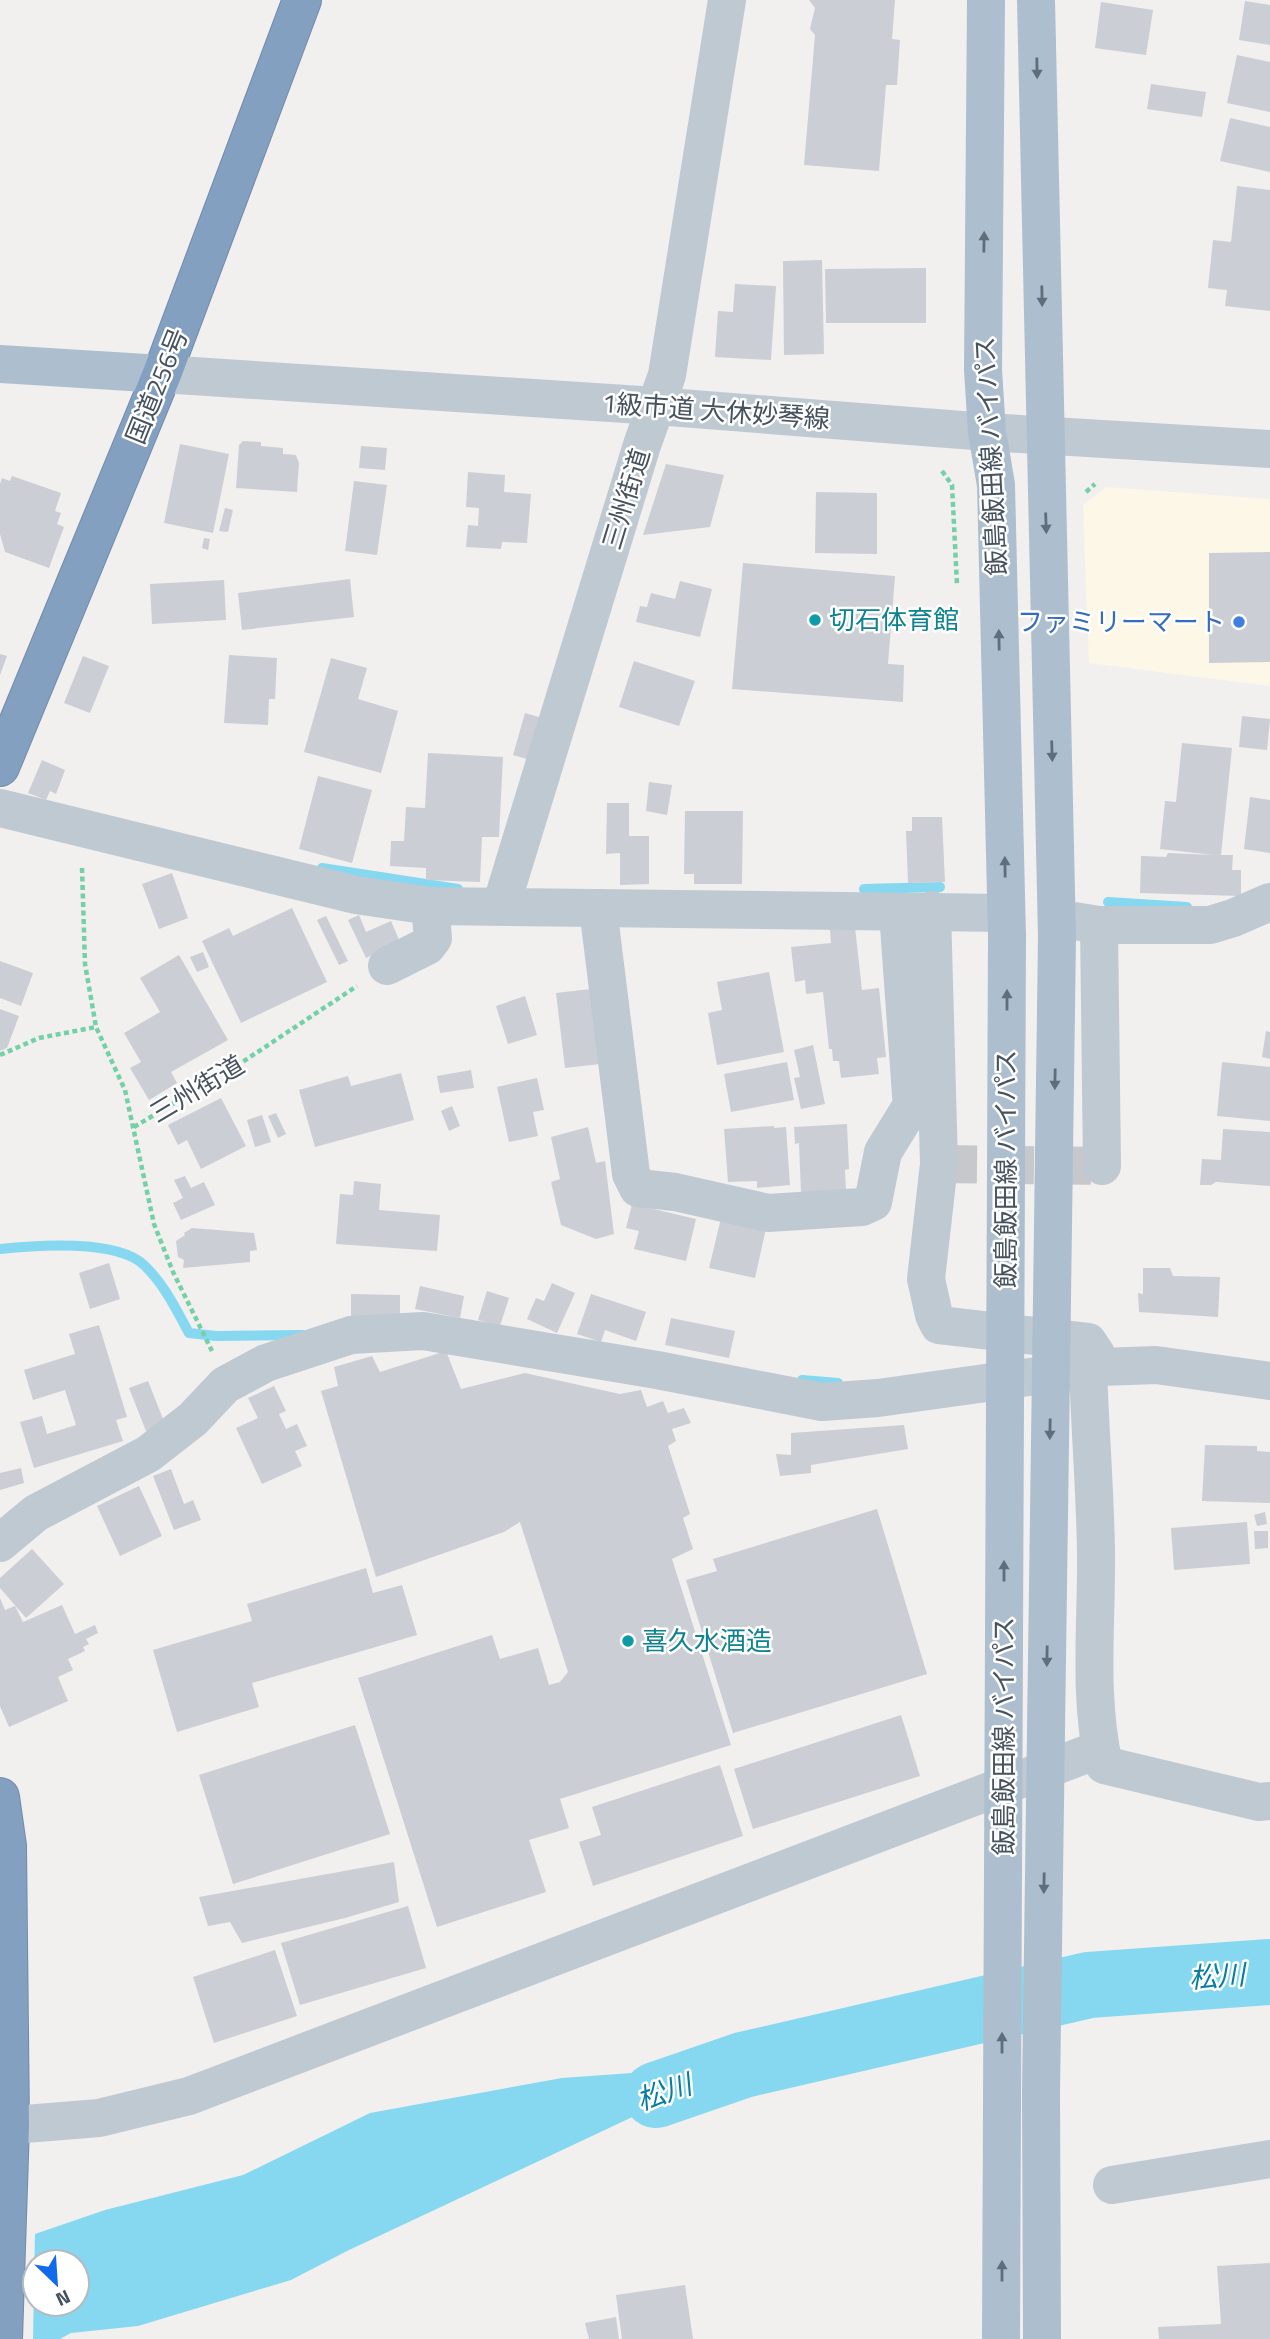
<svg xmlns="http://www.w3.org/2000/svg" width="1270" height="2339" font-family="'Titillium Web','Noto Sans JP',sans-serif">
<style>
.commercial{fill:#fdf7e8}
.water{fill:#86d8f0;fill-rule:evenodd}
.pier{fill:#f2efef}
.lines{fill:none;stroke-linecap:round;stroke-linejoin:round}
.stream{stroke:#86d8f0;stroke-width:10}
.river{stroke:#86d8f0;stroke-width:66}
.building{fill:#cbced4}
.minor-tunnel{stroke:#c7c8cb;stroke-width:38;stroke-dasharray:38 19;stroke-linecap:butt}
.highway-casing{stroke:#708bac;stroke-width:40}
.path{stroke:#72d1a5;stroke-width:4.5;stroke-dasharray:5 3.5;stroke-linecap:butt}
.minor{stroke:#bfc9d2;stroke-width:38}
.major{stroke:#adbecf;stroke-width:38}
.highway{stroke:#84a0c0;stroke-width:38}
.major-bridge{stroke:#adbecf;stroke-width:38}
.oneway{fill:#606d7a}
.culture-dot{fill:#0f9aa8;stroke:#fff;stroke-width:2.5}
.shop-dot{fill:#3f7fe0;stroke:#fff;stroke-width:2.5}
.labels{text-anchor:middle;stroke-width:5;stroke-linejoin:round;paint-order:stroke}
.street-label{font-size:26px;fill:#46525e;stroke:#fff}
.culture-label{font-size:26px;fill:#0d838f;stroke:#fff;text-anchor:start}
.shop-label{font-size:26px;fill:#366cbe;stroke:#fff;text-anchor:end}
.water-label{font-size:28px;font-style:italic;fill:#067da2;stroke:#fff}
</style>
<rect width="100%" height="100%" fill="#f2efef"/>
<polygon class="commercial" points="1106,487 1270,499 1270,686 1089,663 1083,505"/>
<path class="water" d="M743 2065 347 2251 291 2280 138 2326 71 2333 60 2339H0V2246L105 2210 243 2175 370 2113 562 2078ZM35 2262H77V2304H35Z"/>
<polygon class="pier" points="35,2230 33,2339 0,2339 0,2242"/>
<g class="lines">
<g class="stream">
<polyline points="322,868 458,889"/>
<polyline points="864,889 940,887"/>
<polyline points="1108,902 1187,907"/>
<path d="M0 1249C35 1245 117 1239 144 1265 164 1284 176 1309 189 1333L216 1336 302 1335"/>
<polyline points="802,1380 838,1383"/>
</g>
<polyline class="river" points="656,2095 743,2065 1089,1985 1270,1972"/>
</g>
<g class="building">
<polygon points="809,0 895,0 892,39 900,40 897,85 886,85 879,171 804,165 815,35 810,29 815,8"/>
<polygon points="1245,1 1270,5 1270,45 1239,40"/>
<polygon points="1101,2 1153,10 1146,55 1095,48"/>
<polygon points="1237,55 1270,62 1270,112 1227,103"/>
<polygon points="1151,84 1206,92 1202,117 1147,109"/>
<polygon points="1230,118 1270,127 1270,172 1220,161"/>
<polygon points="1237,186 1270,190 1270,311 1225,306 1227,290 1208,288 1213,240 1231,242"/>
<polygon points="822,260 824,354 784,355 783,261"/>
<polygon points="926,268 926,323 826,323 825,269"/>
<polygon points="735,284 776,286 771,360 715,357 718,311 733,312"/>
<polygon points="243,441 261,442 261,446 283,448 283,454 296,455 299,463 297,492 236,488 239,445"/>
<polygon points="180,444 229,454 213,533 164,523"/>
<polygon points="361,446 387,448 385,470 359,468"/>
<polygon points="666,464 724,475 710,527 643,535"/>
<polygon points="468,472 505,475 504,492 531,494 527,543 502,542 501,549 466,547 468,525 478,526 479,508 466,507"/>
<polygon points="12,476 61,493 55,511 61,513 57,524 64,527 49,568 5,552 0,534 0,484 2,478 10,481"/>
<polygon points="354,481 387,485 377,555 345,551"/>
<polygon points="816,492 877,493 877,554 815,553"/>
<polygon points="225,508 233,510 228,532 219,531"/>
<polygon points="204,538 210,539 208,550 202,548"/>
<polygon points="1270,552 1270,662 1209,663 1209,553"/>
<polygon points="743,563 895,576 888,664 904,665 903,702 732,689"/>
<polygon points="350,579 354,617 242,630 238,593"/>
<polygon points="224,580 226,620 152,624 150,584"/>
<polygon points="680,581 712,589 700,637 636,622 640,606 647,607 651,593 675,599"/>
<polygon points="0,654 7,656 0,675"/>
<polygon points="229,655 277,658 275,699 269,699 268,725 224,723"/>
<polygon points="83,656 109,666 90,713 64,703"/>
<polygon points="331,658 367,668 358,699 398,711 381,773 304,752"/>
<polygon points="634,661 695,681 679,726 619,707"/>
<polygon points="525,713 546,719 534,761 513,755"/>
<polygon points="1242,716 1270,719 1267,750 1239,747"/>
<polygon points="1182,743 1232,748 1221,855 1233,855 1232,870 1241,870 1241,896 1140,893 1141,856 1166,857 1168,853 1214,855 1160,849 1165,801 1176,802"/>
<polygon points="428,753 503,757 499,837 482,837 480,882 426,880 426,868 390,866 391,841 404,841 406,807 425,808"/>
<polygon points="42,760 65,770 56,794 50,791 46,800 28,793"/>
<polygon points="318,776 372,790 352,863 299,849"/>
<polygon points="649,782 672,785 667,815 646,811"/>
<polygon points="1250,797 1270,800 1270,853 1244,849"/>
<polygon points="607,803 629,803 629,836 649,836 649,884 620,885 620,853 606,854"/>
<polygon points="685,811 743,811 742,884 694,884 694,874 684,874"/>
<polygon points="912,817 942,817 945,882 908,883 906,831 912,831"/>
<polygon points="172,873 188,918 159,929 142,884"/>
<polygon points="292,908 327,982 241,1023 202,941 229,928 233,936"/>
<polygon points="359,915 366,932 391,921 400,942 366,958 348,920"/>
<polygon points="326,916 348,961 339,965 317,920"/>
<polygon points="855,927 862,990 879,988 886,1057 877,1058 879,1074 841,1078 839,1061 833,1061 832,1049 829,1049 823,992 806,994 805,980 795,982 791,947 831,943 830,930"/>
<polygon points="203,952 209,967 197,972 190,957"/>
<polygon points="179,955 228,1040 171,1072 177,1083 149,1100 130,1068 141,1062 124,1033 160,1012 140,978"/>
<polygon points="0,961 33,973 21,1006 0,998"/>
<polygon points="769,972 784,1052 717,1065 708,1013 722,1010 717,982"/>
<polygon points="591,989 600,1064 565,1068 556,993"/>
<polygon points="525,996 537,1035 508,1044 496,1006"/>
<polygon points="0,1009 19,1016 7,1048 0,1051"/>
<polygon points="1266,1031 1270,1032 1270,1059 1262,1057"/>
<polygon points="813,1045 825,1104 801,1109 794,1078 800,1077 794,1050"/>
<polygon points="787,1062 794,1100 731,1112 724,1074"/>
<polygon points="1222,1062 1270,1067 1270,1121 1217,1116"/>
<polygon points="471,1070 474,1088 440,1093 437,1076"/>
<polygon points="401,1073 414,1120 315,1147 299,1090 348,1076 351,1086"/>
<polygon points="537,1078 544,1110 533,1112 538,1136 509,1142 497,1087"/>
<polygon points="221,1098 246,1146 201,1169 187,1140 178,1145 168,1125"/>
<polygon points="452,1106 460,1126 449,1131 441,1111"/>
<polygon points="276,1113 286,1134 278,1138 268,1116"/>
<polygon points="262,1115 271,1142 255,1147 247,1120"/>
<polygon points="847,1124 849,1169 845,1170 846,1190 801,1193 799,1143 795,1144 794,1127"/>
<polygon points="774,1126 774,1128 786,1127 790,1185 757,1188 757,1181 728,1182 724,1129"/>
<polygon points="588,1127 596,1163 605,1161 614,1234 596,1239 561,1225 551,1182 560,1179 551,1137"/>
<polygon points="1223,1129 1270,1132 1270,1186 1216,1182 1211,1185 1200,1185 1202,1159 1221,1160"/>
<polygon points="185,1176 191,1188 204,1182 215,1205 181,1220 173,1203 183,1198 174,1180"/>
<polygon points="354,1181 381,1184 379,1210 440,1215 437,1251 336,1244 340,1194 353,1195"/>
<polygon points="632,1204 696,1219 686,1261 634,1249 639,1231 626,1228"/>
<polygon points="722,1214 767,1224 755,1278 709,1268"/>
<polygon points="192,1228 254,1233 257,1250 250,1251 250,1262 183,1268 184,1260 178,1257 176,1241 185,1235 184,1233"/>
<polygon points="109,1263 120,1299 90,1309 79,1273"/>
<polygon points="1143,1268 1170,1268 1173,1276 1220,1277 1218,1317 1139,1312 1138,1293 1143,1294"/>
<polygon points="552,1283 575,1293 557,1333 527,1319 536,1298 544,1301"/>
<polygon points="420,1286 464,1296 460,1318 415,1309"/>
<polygon points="487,1291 509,1298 500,1326 478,1320"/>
<polygon points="351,1294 400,1295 400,1320 351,1320"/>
<polygon points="591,1294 646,1312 636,1341 605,1330 601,1342 577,1334"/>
<polygon points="671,1318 735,1331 729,1358 665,1345"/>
<polygon points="99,1325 127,1417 116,1420 123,1441 34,1468 20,1422 42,1416 47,1434 76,1425 65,1390 33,1400 24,1370 75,1354 69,1334"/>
<polygon points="446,1351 461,1389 525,1373 620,1394 641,1390 647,1407 663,1401 668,1413 684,1408 691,1423 672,1429 676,1441 668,1446 690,1514 683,1518 693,1549 672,1559 731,1745 560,1799 569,1828 529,1840 546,1892 437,1927 358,1678 492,1635 500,1659 538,1648 549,1685 560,1682 568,1672 520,1522 504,1532 376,1577 321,1391 338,1386 334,1367 372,1356 380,1372"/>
<polygon points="148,1381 165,1424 146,1431 129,1388"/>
<polygon points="274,1386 286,1411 279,1414 286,1429 297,1424 307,1446 295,1451 302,1466 262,1484 236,1428 258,1418 248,1398"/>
<polygon points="904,1425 908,1449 811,1465 811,1473 780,1476 776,1454 791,1455 791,1433"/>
<polygon points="1205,1445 1257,1446 1257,1451 1270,1452 1270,1503 1202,1501"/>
<polygon points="21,1468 24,1483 0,1490 0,1473"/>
<polygon points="171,1469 184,1504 193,1500 201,1520 174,1530 153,1476"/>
<polygon points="139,1486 162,1536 120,1556 97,1506"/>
<polygon points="877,1509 927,1674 733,1733 686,1580 717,1571 713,1559"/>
<polygon points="1265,1512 1267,1524 1257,1526 1254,1515"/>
<polygon points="1247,1522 1250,1564 1174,1570 1171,1528"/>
<polygon points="1254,1531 1268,1531 1268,1548 1255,1549"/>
<polygon points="32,1549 64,1584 26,1618 0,1588 0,1578"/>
<polygon points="366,1568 373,1593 402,1585 417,1635 252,1683 259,1707 177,1732 153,1650 252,1621 247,1604"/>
<polygon points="0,1598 5,1610 15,1606 23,1622 62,1605 75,1634 95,1625 98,1633 86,1639 89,1644 83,1647 85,1651 68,1659 73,1670 58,1677 68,1701 9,1727 0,1706"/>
<polygon points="901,1715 920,1776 753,1829 734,1769"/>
<polygon points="355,1725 390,1834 233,1884 199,1775"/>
<polygon points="720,1765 743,1836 593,1886 579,1842 601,1835 592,1807"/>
<polygon points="394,1862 399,1902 345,1918 242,1943 230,1922 208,1926 199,1897"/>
<polygon points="408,1906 426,1968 300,2005 281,1943"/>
<polygon points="275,1950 297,2016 214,2043 193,1977"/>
<polygon points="1270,2263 1270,2339 1159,2339 1158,2327 1221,2324 1217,2266"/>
<polygon points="685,2285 693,2339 622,2339 616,2295"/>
<polygon points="616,2317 619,2339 589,2339 585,2323"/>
</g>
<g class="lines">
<polyline class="minor-tunnel" points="939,1164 1102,1166"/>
<g class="highway-casing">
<g id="highway">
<polyline points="0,767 162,374 302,0"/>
<polyline points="0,1797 7,1846 10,2125 3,2339"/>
</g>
</g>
<g class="path">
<polyline points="942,471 952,485 957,585"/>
<polyline points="1086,492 1095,484"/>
<polyline points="82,868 85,964 96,1027 125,1090 154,1224 173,1272 212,1351"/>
<polyline points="0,1055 39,1038 96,1027"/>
<polyline points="134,1127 241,1063 357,986"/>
</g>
<g class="minor">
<polyline points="162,374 656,406 987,432 1270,449"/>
<polyline points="0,808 356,895 430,906 1006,913"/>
<polyline points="501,906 642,445 667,375 727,0"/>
<polyline points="598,908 631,1174 638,1188 675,1192 768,1213 862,1207 873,1202 883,1152 912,1105"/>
<polyline points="932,910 939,1164 926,1279 934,1315 939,1325 1088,1342 1096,1354 1101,1367"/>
<polyline points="898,912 912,1109"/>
<polyline points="1074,921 1099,925 1210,925 1233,918 1270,902"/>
<polyline points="1099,925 1102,1166"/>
<polyline points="387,966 427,946 433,938 430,906"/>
<path d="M1088 1368C1090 1429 1095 1490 1096 1551 1097 1622 1088 1695 1104 1765L1259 1802 1270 1801"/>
<polyline points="0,1543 36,1513 148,1454 193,1419 225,1385 266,1363 351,1335 423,1331 657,1370 822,1402 878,1398 1101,1367 1156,1365 1270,1381"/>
<polyline points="0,2126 99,2118 189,2096 1100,1749"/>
<polyline points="1112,2185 1270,2159"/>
</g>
<g class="major">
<polyline points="986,0 983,370 987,432 996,485 1007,936"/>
<polyline points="1036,0 1057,937"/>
<polyline points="0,364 162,374"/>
</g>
<use href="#highway" class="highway"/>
<g class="major-bridge">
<polyline points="1001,2339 1007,936"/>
<polyline points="1042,2339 1041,2092 1057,937"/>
</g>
</g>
<defs><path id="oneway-solid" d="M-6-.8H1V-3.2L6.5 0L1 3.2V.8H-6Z" transform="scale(1.75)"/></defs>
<g class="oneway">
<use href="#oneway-solid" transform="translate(1037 68) rotate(89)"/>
<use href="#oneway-solid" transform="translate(984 242) rotate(-89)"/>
<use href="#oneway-solid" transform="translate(1042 296) rotate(89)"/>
<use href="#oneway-solid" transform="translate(1046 523) rotate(88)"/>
<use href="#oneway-solid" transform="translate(999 640) rotate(-91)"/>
<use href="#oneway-solid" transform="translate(1052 751) rotate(88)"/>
<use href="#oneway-solid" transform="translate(1005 867) rotate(-91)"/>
<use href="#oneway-solid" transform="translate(1007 1000) rotate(-90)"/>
<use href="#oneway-solid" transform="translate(1055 1079) rotate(91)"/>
<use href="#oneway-solid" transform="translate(1050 1429) rotate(91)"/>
<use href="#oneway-solid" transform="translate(1004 1571) rotate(-90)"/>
<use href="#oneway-solid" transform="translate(1047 1656) rotate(91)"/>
<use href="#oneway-solid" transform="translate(1044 1883) rotate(91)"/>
<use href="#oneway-solid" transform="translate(1002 2043) rotate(-90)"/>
<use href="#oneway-solid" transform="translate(1002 2271) rotate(-90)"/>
</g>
<g class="culture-dot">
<circle cx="815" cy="620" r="7"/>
<circle cx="628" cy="1641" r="7"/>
</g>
<circle class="shop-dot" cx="1239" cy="622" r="7"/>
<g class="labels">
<g class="street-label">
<text transform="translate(157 386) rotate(-68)" y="9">国道256号</text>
<text transform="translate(716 411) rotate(4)" y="9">1級市道 大休妙琴線</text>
<text transform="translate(991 456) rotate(-93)" y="9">飯島飯田線 バイパス</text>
<text transform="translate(626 499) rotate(-73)" y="9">三州街道</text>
<text transform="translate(197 1089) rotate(-31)" y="9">三州街道</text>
<text transform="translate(1006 1169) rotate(-90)" y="9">飯島飯田線 バイパス</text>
<text transform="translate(1004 1736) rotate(-90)" y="9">飯島飯田線 バイパス</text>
</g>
<g class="culture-label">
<text x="829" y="629">切石体育館</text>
<text x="642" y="1650">喜久水酒造</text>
</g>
<g class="shop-label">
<text x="1225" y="631">ファミリーマート</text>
</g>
<g class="water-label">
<text transform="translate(1217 1976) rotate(-4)" y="10">松川</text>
<text transform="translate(664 2092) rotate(-19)" y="10">松川</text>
</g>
</g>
<g transform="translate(56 2283) rotate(155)"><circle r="33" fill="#ffffff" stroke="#b5babf" stroke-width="2"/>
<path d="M0-5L12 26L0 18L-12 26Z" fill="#106aeb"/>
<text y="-10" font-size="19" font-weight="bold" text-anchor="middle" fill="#46525e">N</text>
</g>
</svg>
